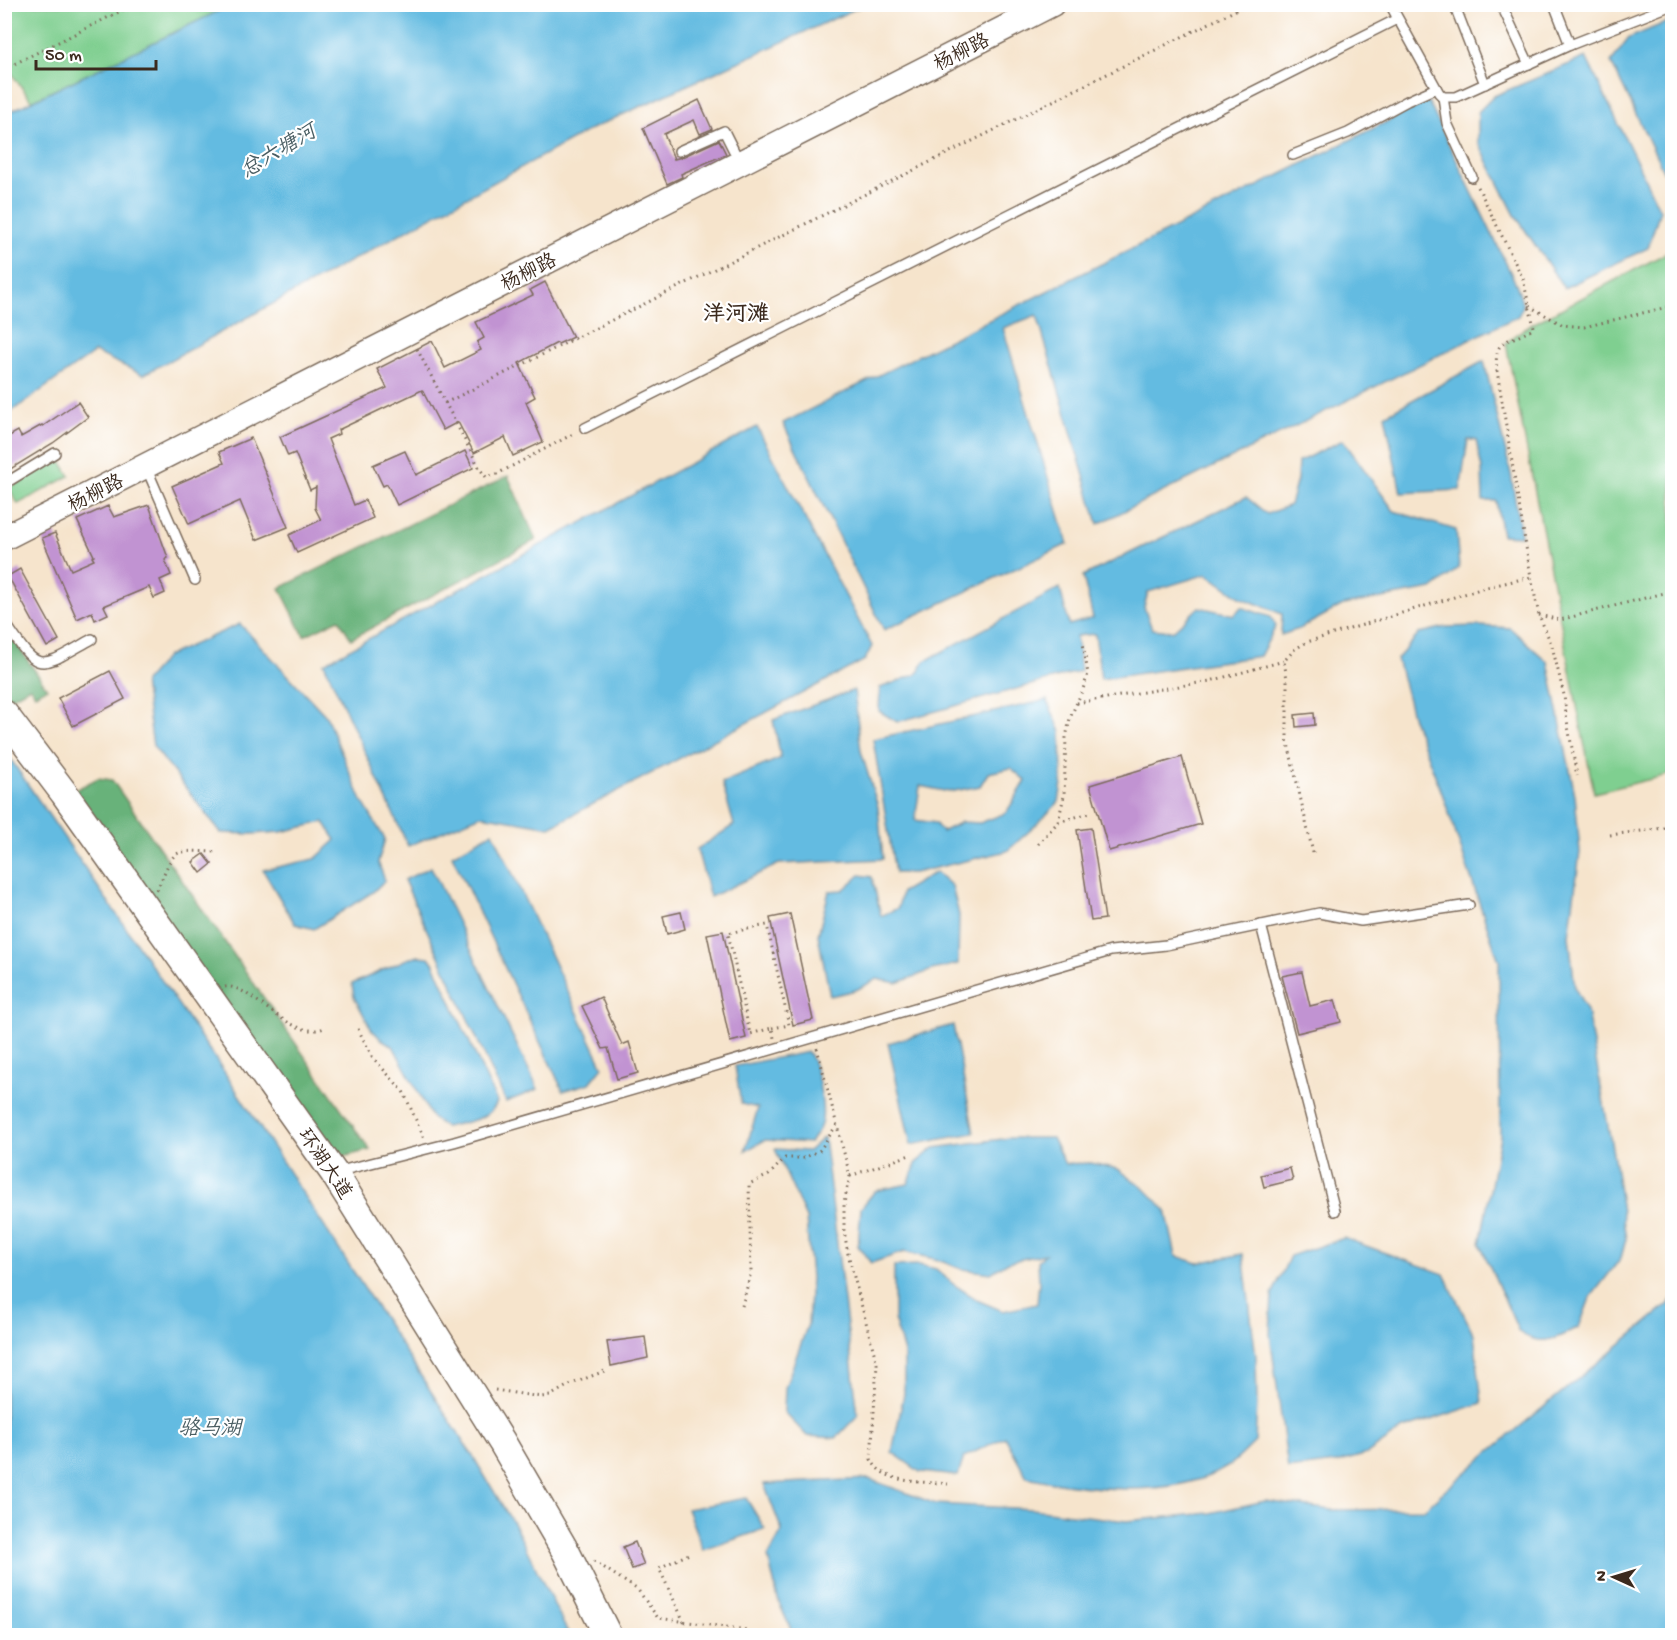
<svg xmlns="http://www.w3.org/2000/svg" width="1677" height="1640" font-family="'Gochi Hand','LXGW WenKai TC',sans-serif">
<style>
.green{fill:#7fcf90;stroke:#5d7c57;stroke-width:1.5}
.forest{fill:#67b27a;stroke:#516e4c;stroke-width:1.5}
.water{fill:#64bbe1;stroke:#507280;stroke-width:1.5;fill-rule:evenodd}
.building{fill:#c193d2}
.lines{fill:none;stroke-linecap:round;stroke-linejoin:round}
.service-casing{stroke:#7c6b5b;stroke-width:12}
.tertiary-casing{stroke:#7c6b5b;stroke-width:27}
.secondary-casing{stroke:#7c6b5b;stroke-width:30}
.path{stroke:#7c6b5b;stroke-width:3;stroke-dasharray:1.5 4.5;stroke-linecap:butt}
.service{stroke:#fff;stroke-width:9}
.tertiary{stroke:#fff;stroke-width:24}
.secondary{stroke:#fff;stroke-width:27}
.labels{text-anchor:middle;stroke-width:4.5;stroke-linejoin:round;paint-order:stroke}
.street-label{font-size:20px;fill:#3b2a1e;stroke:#fff}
.water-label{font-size:21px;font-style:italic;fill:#495d62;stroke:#fff}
.quarter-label{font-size:22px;font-weight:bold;fill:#3b2a1e;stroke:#fff}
</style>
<rect width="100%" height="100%" fill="#fff"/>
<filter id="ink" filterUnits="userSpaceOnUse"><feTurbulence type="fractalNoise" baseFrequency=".0167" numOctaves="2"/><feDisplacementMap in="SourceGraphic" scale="12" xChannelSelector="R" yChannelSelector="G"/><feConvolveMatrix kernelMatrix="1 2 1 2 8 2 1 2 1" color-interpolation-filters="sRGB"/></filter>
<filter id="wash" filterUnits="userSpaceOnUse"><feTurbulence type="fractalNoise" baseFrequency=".008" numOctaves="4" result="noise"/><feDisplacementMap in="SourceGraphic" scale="24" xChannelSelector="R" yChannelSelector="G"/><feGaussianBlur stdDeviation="1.35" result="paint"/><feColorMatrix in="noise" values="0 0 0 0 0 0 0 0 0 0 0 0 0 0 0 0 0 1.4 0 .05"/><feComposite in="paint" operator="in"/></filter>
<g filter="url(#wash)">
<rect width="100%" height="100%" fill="#f6e4cc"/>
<g class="green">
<polygon points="5,5 233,5 32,101 5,65"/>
<polygon points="1672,250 1672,774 1594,793 1506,343 1525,328"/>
<polygon points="59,458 70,476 18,504 9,488"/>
</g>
<g class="forest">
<polygon points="508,476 536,540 351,639 339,619 304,636 280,588"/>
<polygon points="4,626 47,688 35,694 30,687 7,700 5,697"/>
<polygon points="98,778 112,780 370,1150 335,1159 73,791"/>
</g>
<g class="water">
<polygon points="233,4 864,4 864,5 593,128 143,375 95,352 5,416 5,114"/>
<polygon points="1672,20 1672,189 1611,62 1629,38"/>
<polygon points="1586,57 1660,210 1648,248 1564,288 1515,215 1478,142 1478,112 1494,96"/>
<polygon points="1428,101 1517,286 1523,306 1518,316 1098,524 1037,315 1003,328 1068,544 884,630 783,423"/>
<polygon points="1484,361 1511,474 1521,536 1502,535 1496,501 1483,501 1482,469 1476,440 1468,440 1460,490 1401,493 1385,415"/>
<polygon points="757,427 872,646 865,660 550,827 481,815 408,846 324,663"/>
<polygon points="1343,440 1394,511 1456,530 1459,568 1432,589 1343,605 1299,629 1281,635 1282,614 1240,597 1207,574 1148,592 1144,607 1152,629 1173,631 1199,607 1234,615 1241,607 1271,617 1276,626 1260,656 1101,679 1095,634 1076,636 1081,671 897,722 879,711 880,688 917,674 925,661 1060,588 1069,625 1093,618 1083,576 1246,497 1267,514 1290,505 1297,480 1298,462"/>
<polygon points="240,624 326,716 362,801 385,839 378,862 385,880 373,892 314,929 295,924 263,870 315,859 336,840 324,822 281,832 252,834 221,833 153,746 144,682 167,656"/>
<path d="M1479 626 1510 628 1548 662 1575 795 1580 852 1569 936 1575 988 1587 1011 1615 1164 1626 1239 1621 1258 1590 1298 1579 1327C1558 1338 1541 1348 1519 1332L1480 1244 1500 1137 1499 961 1442 793 1413 719 1397 659 1420 633 1446 627Z"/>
<polygon points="854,690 861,751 878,807 883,859 779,864 710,897 697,849 734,825 722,783 781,758 773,720"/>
<path d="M1047 700 1061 732 1062 783 1059 802 1035 826 1007 851 914 873H895L873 739ZM1011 768 1026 781 1006 813 980 823 961 822 942 832 935 823 915 820 920 786 949 792 980 786 988 773Z"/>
<polygon points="5,751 223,1070 474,1458 516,1528 569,1635 5,1635"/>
<polygon points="493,832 603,1067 590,1083 563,1091 452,855"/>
<polygon points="431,867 538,1089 506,1102 404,880"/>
<polygon points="936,872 952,886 959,915 958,964 932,970 897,983 877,979 856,990 830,996 818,935 829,891 843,890 860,875 872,877 881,916 898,908 902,892"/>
<path d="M419 956 429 957 434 964 497 1102C490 1121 463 1122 445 1127L432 1118 393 1046 381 1039 372 1030 354 997 352 984 407 959Z"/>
<polygon points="953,1025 974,1133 911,1145 888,1043"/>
<path d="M808 1052C817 1065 827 1112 820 1127 818 1132 813 1138 810 1143L765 1140 745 1151 758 1108 741 1104 735 1066Z"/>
<polygon points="824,1137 858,1415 836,1438 807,1436 784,1412 785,1388 808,1324 811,1278 806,1218 775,1149 808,1151"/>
<path d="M1010 1138H1052L1065 1164 1091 1163 1118 1169 1145 1189 1166 1210 1176 1256 1198 1263 1243 1254 1256 1357 1257 1405 1255 1442C1246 1450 1237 1461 1227 1467 1175 1499 1085 1490 1027 1477L1005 1437 964 1457 958 1476 920 1472 892 1452 904 1394V1353L894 1319V1266L919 1265 936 1269 953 1284 979 1301 1003 1311 1037 1304 1039 1282 1038 1261 1045 1254 1008 1262 991 1273 962 1269 935 1259 904 1252 871 1263 858 1246 861 1208 875 1191 908 1184 917 1162 934 1148Z"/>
<polygon points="1344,1238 1444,1274 1474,1335 1482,1403 1403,1429 1367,1454 1336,1463 1288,1469 1270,1334 1272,1295 1290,1256"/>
<polygon points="1672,1298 1672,1635 794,1636 779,1603 768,1557 782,1531 764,1484 869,1479 936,1504 1032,1509 1126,1521 1210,1513 1265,1501 1332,1510 1424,1509 1489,1452 1668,1305"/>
<polygon points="746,1498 765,1529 703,1550 687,1509"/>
</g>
<g id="blocks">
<g class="building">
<polygon points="699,100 712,129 700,134 694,120 664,134 674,159 682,157 719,140 726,154 681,174 682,177 667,184 643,128"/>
<polygon points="545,282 573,337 558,344 557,343 519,363 535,397 526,402 543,442 513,456 505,437 474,453 458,422 443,430 422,390 338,430 339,434 328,439 354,505 365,500 373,518 297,553 289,535 321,520 315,508 316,487 310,490 295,453 288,456 280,437 387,388 377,369 432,341 445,368 481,350 477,342 484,338 476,322 533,295 530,290"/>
<polygon points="78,402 88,417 53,443 4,473 4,439 18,431 21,437 42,425 43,426"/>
<polygon points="251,438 288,527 256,540 240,501 189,524 172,486 224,463 219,452"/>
<polygon points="405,451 416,475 465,451 473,468 397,505 387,484 383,486 373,465"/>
<polygon points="149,505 168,558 165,560 171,575 160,580 165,593 154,598 149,587 104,606 108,614 95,620 92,612 77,619 42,538 55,533 71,570 94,560 92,557 94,556 77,520 108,506 114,517"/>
<polygon points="20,569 59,640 47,647 8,576"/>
<polygon points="110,671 125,699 73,726 58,698"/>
<polygon points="1314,713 1315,725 1296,727 1295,715"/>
<polygon points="1182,757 1201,824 1109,851 1090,785"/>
<polygon points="1091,828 1105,919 1091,921 1077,830"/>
<polygon points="204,854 212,864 201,873 193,862"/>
<polygon points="681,912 685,929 667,934 663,916"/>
<polygon points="790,914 813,1020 793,1025 770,918"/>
<polygon points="723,931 746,1038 730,1042 707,934"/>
<polygon points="1302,972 1310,1006 1335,1000 1341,1022 1297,1033 1282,976"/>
<polygon points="601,997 622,1045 629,1042 638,1073 617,1079 608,1048 603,1049 582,1006"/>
<polygon points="1290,1168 1293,1180 1264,1187 1261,1175"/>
<polygon points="645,1337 648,1358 611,1366 607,1342"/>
<polygon points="635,1542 644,1565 632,1569 623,1547"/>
</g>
</g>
</g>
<g filter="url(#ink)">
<use href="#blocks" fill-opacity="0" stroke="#7c6b5b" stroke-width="1.5"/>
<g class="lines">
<g class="service-casing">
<g id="service">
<polyline points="1390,4 1439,93 1443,97 1456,97 1570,45 1672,5"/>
<polyline points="1454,4 1485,84"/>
<polyline points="1501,4 1529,64"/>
<polyline points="1554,4 1570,45"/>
<polyline points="1443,97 1447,123 1472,177"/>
<polyline points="679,151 724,131 739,161"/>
<polyline points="1293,155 1348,133 1407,101 1436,88"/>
<polyline points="585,428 1397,19"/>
<polyline points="146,467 195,580"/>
<polyline points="4,484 55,453"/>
<path d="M4 621C40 675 37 670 92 639"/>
<polyline points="1261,925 1335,1211"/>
<polyline points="336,1172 454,1142 1111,951 1166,945 1319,913 1361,921 1469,905"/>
</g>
</g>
<g class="tertiary-casing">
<polyline id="tertiary" points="4,538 1052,4"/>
</g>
<g class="secondary-casing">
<polyline id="secondary" points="4,714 64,793 334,1173 502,1442 566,1552 608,1636"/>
</g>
<g class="path">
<polyline points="4,69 135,4"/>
<path d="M1478 187 1523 279 1534 327 1531 330C1508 344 1493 336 1497 371L1531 577 1539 615 1552 646 1564 695 1566 715 1577 776"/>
<polyline points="1529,306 1563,325 1584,327 1672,306"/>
<polyline points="417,349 480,469 486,477 497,474 575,433"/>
<polyline points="445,403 1248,4"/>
<polyline points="1539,615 1560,620 1672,591"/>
<polyline points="1077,703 1210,681 1284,661"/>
<polyline points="1058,822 1064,796 1066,738 1070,718 1083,689 1088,674 1083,643"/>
<polyline points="1610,835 1672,827"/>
<polyline points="1038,844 1058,822 1090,813"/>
<polyline points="1313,853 1287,739 1287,679 1284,661 1295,649 1307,642 1487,587 1531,577"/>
<path d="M157 890C176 846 170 851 218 852"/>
<path d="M225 987C249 982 290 1042 324 1028"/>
<polyline points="772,1028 789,1025 767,925 728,933 750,1034 772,1028 774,1038"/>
<polyline points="358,1029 373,1058 403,1091 424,1138"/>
<path d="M817 1048 850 1176 844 1203V1230L848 1254 877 1364 871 1459C883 1485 922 1481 948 1484"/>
<polyline points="850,1176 910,1155"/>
<polyline points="742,1306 751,1272 749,1184 769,1175 785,1158 804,1158 820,1150 838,1123"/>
<polyline points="495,1390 541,1397 550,1396 569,1385 607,1370"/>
<polyline points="594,1561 638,1590 658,1618 748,1630"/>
<polyline points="684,1622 659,1568 691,1553"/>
</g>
<use href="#service" class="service"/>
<use href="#tertiary" class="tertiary"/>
<use href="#secondary" class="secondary"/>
</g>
</g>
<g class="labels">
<g class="street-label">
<text transform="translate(961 51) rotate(-27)" y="7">杨柳路</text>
<text transform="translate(528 271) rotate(-27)" y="7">杨柳路</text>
<text transform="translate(95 492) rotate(-27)" y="7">杨柳路</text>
<text transform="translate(326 1163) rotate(56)" y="7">环湖大道</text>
</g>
<g class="water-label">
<text transform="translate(278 150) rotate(-31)" y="7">总六塘河</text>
<text x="210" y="1434">骆马湖</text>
</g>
<g class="quarter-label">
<text x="736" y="320">洋河滩</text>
</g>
</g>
<rect width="1677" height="1640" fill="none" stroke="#fff" stroke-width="24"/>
<g transform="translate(1614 1577) rotate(274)" stroke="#ffffff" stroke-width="4.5" paint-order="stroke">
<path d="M0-4.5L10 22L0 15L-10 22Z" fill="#3b2a1e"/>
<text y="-9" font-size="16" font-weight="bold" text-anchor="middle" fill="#3b2a1e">N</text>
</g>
<path d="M36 60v9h120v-9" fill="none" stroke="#3b2a1e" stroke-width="3"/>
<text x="45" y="60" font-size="18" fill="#3b2a1e" stroke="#ffffff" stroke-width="4.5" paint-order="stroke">50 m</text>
</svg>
